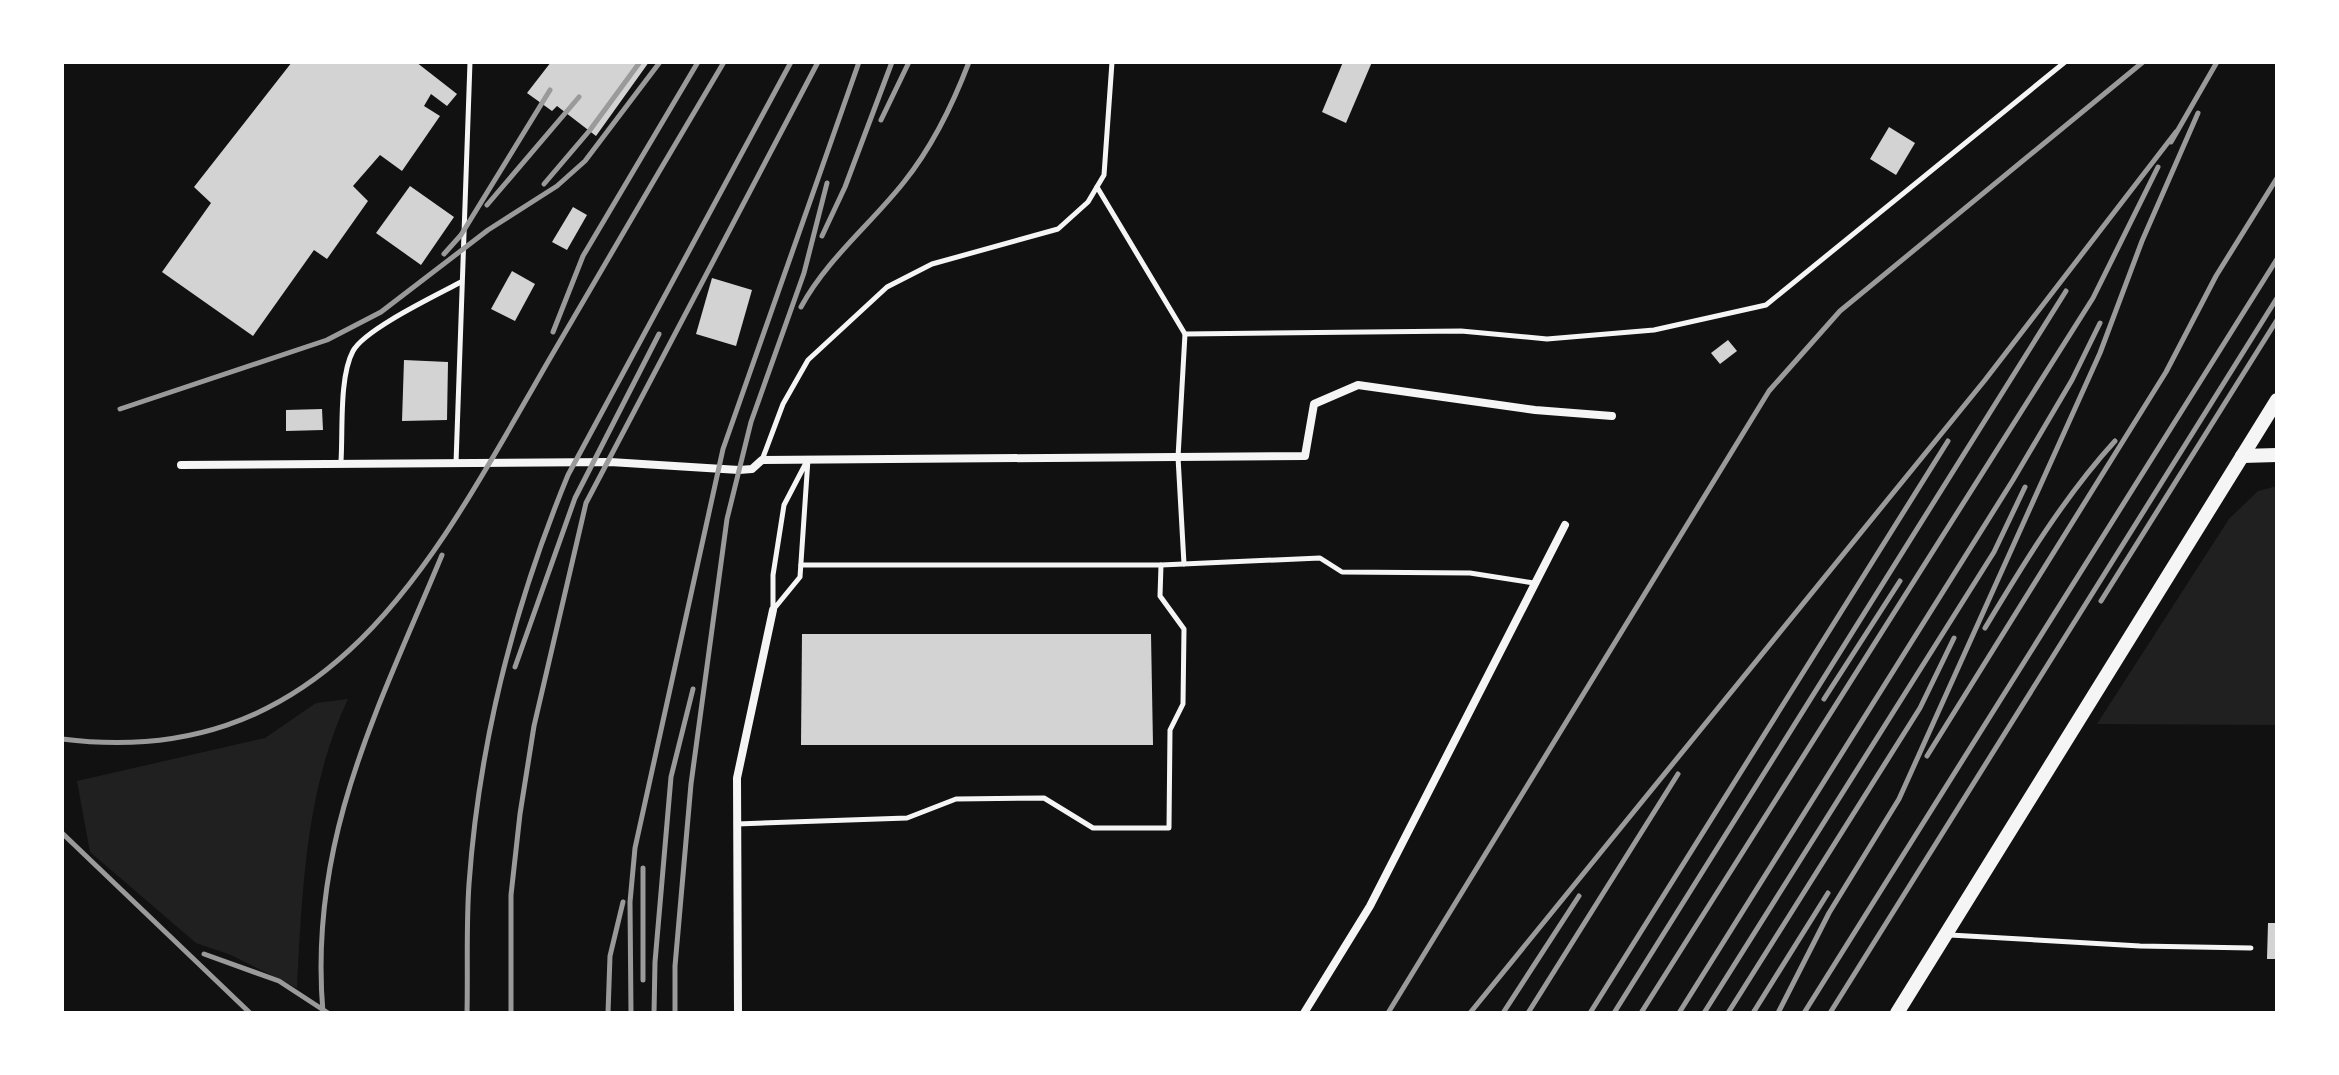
<svg xmlns="http://www.w3.org/2000/svg" width="2339" height="1075" font-family="'Sofia Sans Condensed',sans-serif">
<style>
.green{fill:#202020}
.building{fill:#d3d3d3}
.lines{fill:none;stroke-linecap:round;stroke-linejoin:round}
.service{stroke:#f5f5f5;stroke-width:5}
.minor{stroke:#f5f5f5;stroke-width:8}
.tertiary{stroke:#f5f5f5;stroke-width:14}
.rail{stroke:#9a9a9a;stroke-width:5}
</style>
<rect width="100%" height="100%" fill="#111"/>
<g class="green">
<polygon points="2277,486 2277,725 2097,724 2229,519 2258,491"/>
<path d="M348 699C306 787 302 891 297 988L231 955 196 943 90 852 77 781 265 738 316 703Z"/>
</g>
<g class="building">
<polygon points="292,62 416,62 457,94 447,106 431,94 424,106 440,116 402,171 380,155 353,186 368,201 327,259 314,250 253,336 162,272 211,203 194,187"/>
<polygon points="551,62 649,62 596,136 557,106 552,111 527,93"/>
<polygon points="1343,62 1372,62 1346,123 1322,112"/>
<polygon points="1889,127 1915,143 1896,175 1870,159"/>
<polygon points="410,186 454,217 421,265 376,233"/>
<polygon points="573,207 587,215 567,250 552,242"/>
<polygon points="512,271 535,284 515,321 491,309"/>
<polygon points="712,278 752,290 736,346 696,334"/>
<polygon points="1728,340 1737,351 1720,364 1711,353"/>
<polygon points="404,360 448,362 447,420 402,421"/>
<polygon points="322,409 323,430 286,431 286,410"/>
<polygon points="802,634 1151,634 1153,745 801,745"/>
<polygon points="2268,923 2277,923 2277,959 2267,959"/>
</g>
<g class="lines">
<g class="service">
<polyline points="1097,187 1185,334 1461,331 1547,339 1654,330 1766,305 2065,62"/>
<polygon points="808,459 800,577 773,610 773,575 784,505"/>
<polyline points="762,460 783,404 808,360 887,287 932,264 1058,229 1088,202 1104,175 1112,62"/>
<path d="M341 461C343 431 339 377 353 351 365 329 437 295 461 282"/>
<polyline points="456,463 470,62"/>
<polyline points="1184,564 1178,457 1185,334"/>
<polyline points="801,565 1161,565 1320,558 1342,572 1470,573 1534,583"/>
<polyline points="737,824 907,818 956,799 1044,798 1093,828 1169,828 1170,730 1183,704 1184,629 1160,596 1161,565"/>
<polyline points="1950,935 2140,946 2251,948"/>
</g>
<g class="minor">
<polyline points="181,465 610,462 739,470 752,469 762,460 1305,456 1314,404 1358,385 1535,410 1612,416"/>
<polyline points="738,1013 737,778 773,610"/>
<polyline points="1304,1013 1370,906 1565,525"/>
</g>
<g class="tertiary">
<polyline points="2242,456 2277,455"/>
<polyline points="1897,1013 2277,400"/>
</g>
<g class="rail">
<polyline points="881,120 909,62"/>
<polyline points="2171,142 2217,62"/>
<polyline points="544,184 590,130 640,62"/>
<polyline points="487,205 579,97"/>
<polyline points="822,236 845,187 892,62"/>
<polyline points="444,254 461,235 550,90"/>
<path d="M801 307C827 259 870 225 904 182 932 147 953 104 969 62"/>
<polyline points="553,332 583,256 698,62"/>
<polyline points="120,409 327,340 381,312 488,230 557,186 585,161 660,62"/>
<polyline points="2101,601 2277,320"/>
<path d="M1985 628C2024 563 2064 497 2115 441"/>
<polyline points="515,667 575,498 659,334"/>
<polyline points="1824,699 1900,581"/>
<path d="M62 739C332 773 435 557 549 360 607 260 665 161 724 62"/>
<polyline points="1927,756 2166,372 2216,276 2277,178"/>
<polyline points="62,833 250,1013"/>
<polyline points="204,954 279,981 328,1013"/>
<polyline points="643,980 643,868"/>
<path d="M323 1013C308 840 378 709 442 555"/>
<path d="M467 1013C468 970 466 927 469 884 479 743 514 606 568 475L791 62"/>
<polyline points="511,1013 511,895 520,814 534,726 586,503 818,62"/>
<polyline points="608,1013 610,956 623,902"/>
<polyline points="631,1013 630,902 635,848 723,449 859,62"/>
<polyline points="654,1013 655,962 671,777 693,689"/>
<polyline points="675,1013 675,966 691,784 727,519 751,422 804,273 827,183"/>
<polyline points="1388,1013 1769,391 1840,311 2143,62"/>
<polyline points="1470,1013 1985,380 2176,132"/>
<polyline points="1503,1013 1579,896"/>
<polyline points="1528,1013 1678,774"/>
<polyline points="1590,1013 1948,441"/>
<polyline points="1614,1013 2066,291"/>
<polyline points="1641,1013 2093,298 2158,167"/>
<polyline points="1679,1013 2013,480 2072,380 2100,323"/>
<polyline points="1704,1013 1994,552 2025,487"/>
<polyline points="1728,1013 1920,708 1954,638"/>
<polyline points="1753,1013 1828,893"/>
<polyline points="1778,1013 1829,913 1899,799 2100,353 2142,241 2198,113"/>
<polyline points="1804,1013 2277,259"/>
<polyline points="1830,1013 2277,298"/>
</g>
</g>
<rect width="2339" height="1075" fill="none" stroke="#ffffff" stroke-width="128"/>
</svg>
